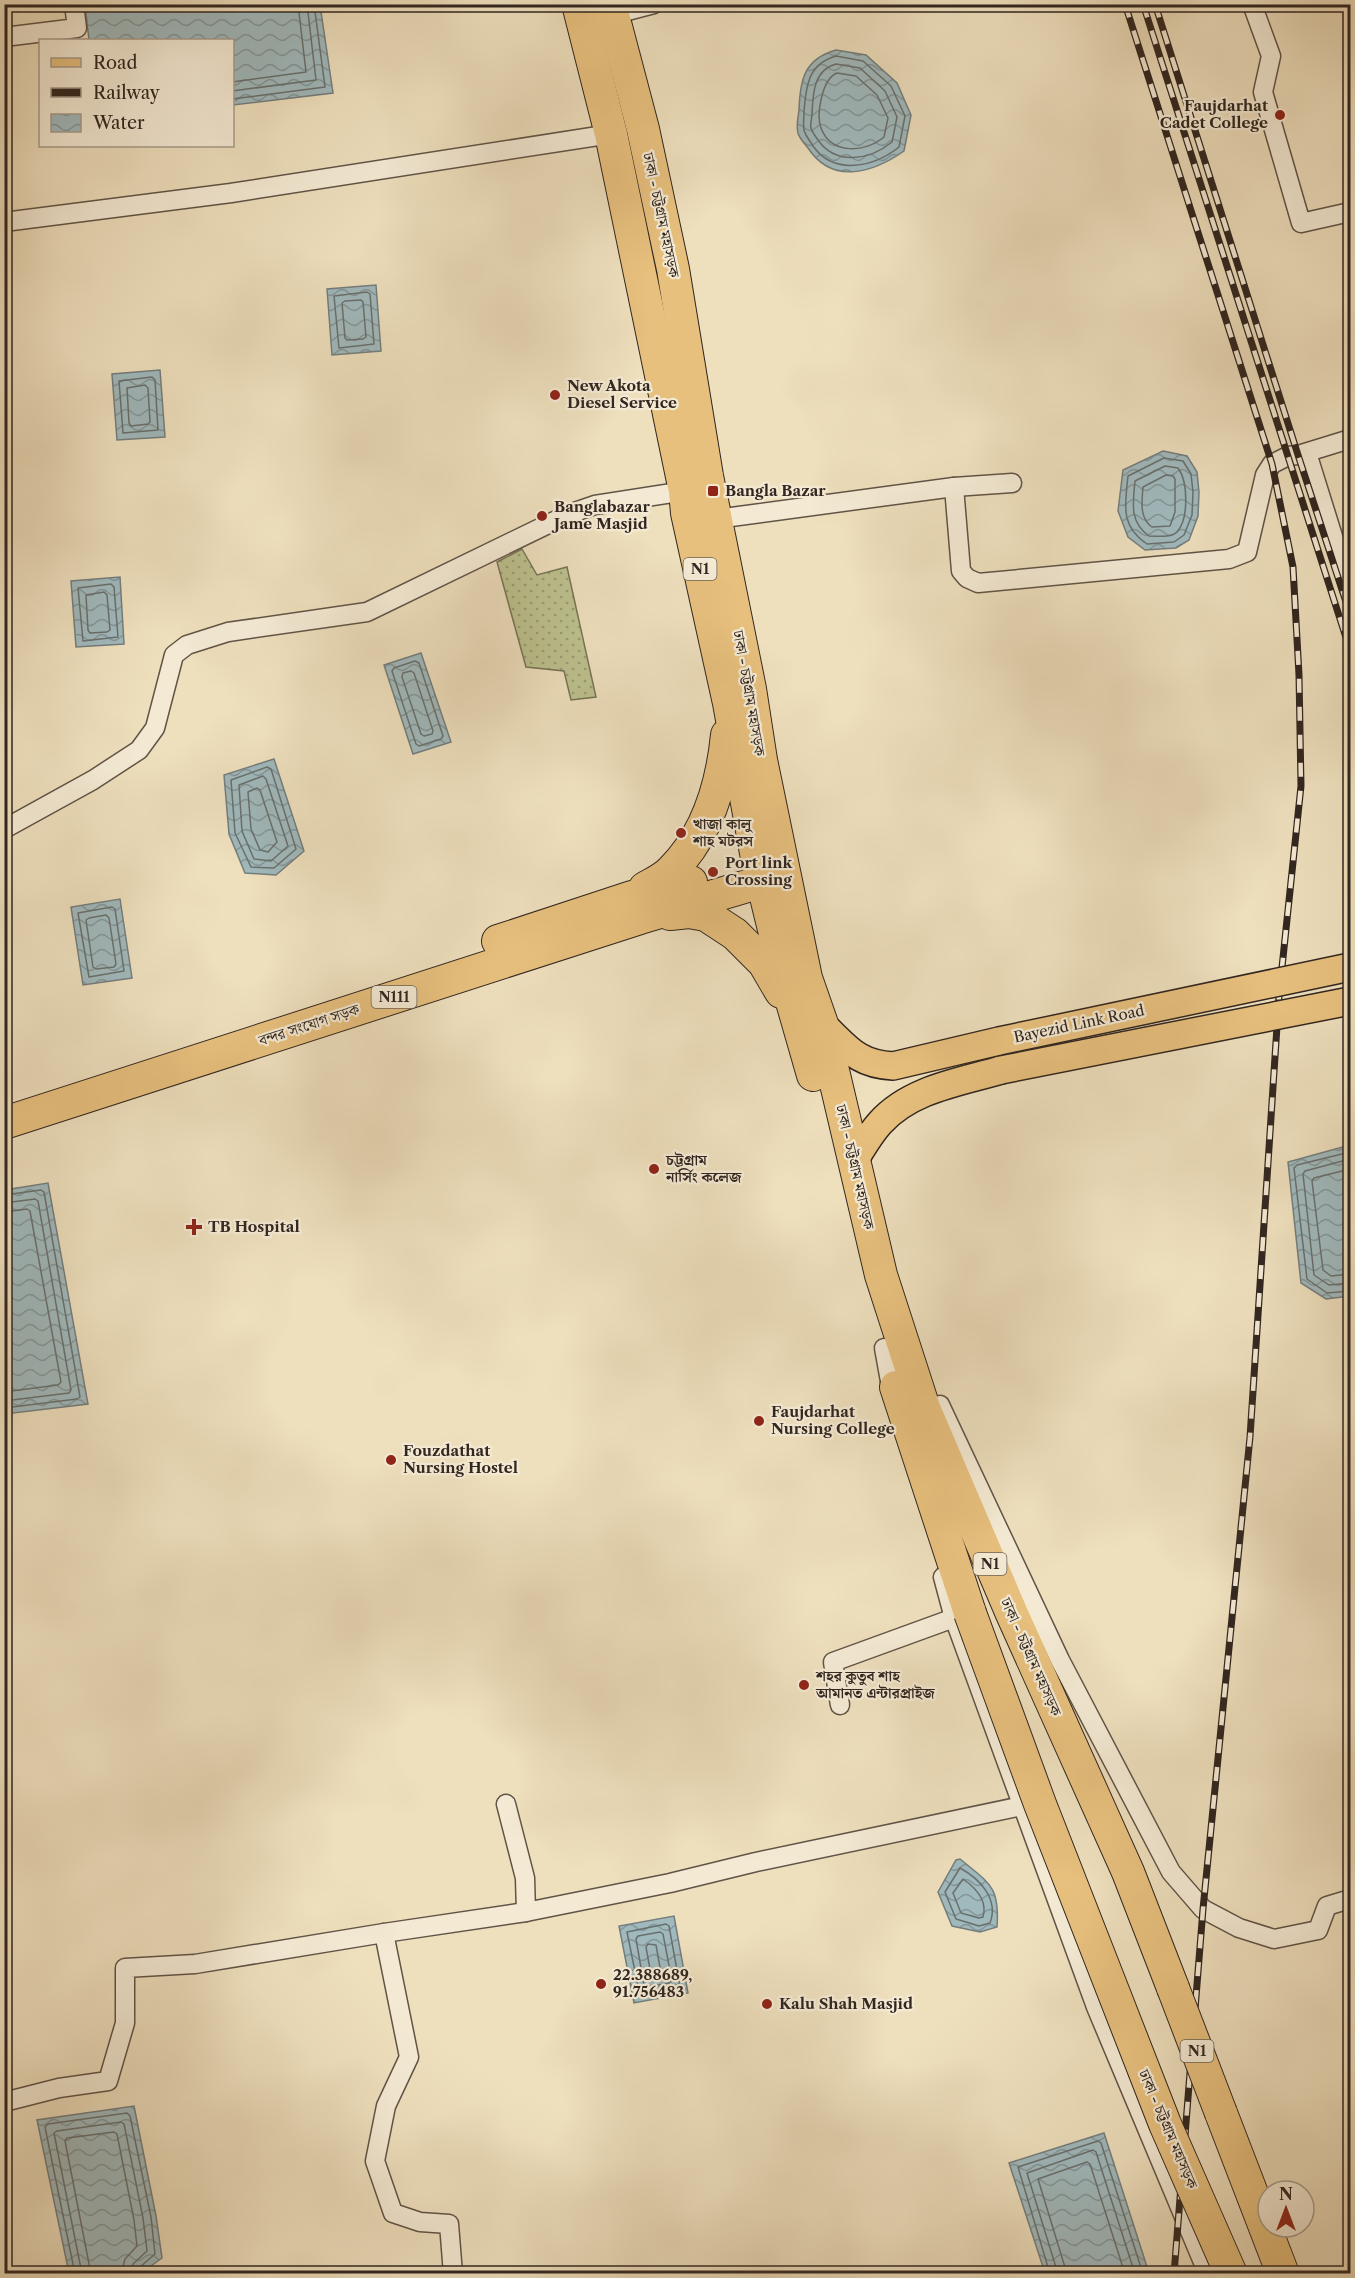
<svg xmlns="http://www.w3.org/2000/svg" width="1355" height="2278" font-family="'Libre Caslon Text','Noto Serif Bengali',serif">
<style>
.grass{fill:url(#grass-dots);stroke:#767457;stroke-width:1.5}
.water{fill:url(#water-waves);stroke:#747e7e;stroke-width:1.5}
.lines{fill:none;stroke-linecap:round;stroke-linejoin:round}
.shore{stroke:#68706e;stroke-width:1.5}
.street-casing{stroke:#605447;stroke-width:21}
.primary-casing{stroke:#312620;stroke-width:30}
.highway-casing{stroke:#312620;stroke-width:34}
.street{stroke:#f4ead4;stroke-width:18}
.primary{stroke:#e7c07e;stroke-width:27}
.highway{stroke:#e7c07e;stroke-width:32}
.rail-casing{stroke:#312620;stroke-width:7}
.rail{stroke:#f4ead4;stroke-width:4.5;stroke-dasharray:14;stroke-linecap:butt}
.primary-bridge-casing{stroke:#312620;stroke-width:30;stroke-linecap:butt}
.highway-bridge-casing{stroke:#312620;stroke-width:34;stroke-linecap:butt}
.primary-bridge{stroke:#e7c07e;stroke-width:27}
.highway-bridge{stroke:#e7c07e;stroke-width:32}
.poi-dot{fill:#8f2418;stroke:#f4ead4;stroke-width:2}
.labels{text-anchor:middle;stroke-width:4.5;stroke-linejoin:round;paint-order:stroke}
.shield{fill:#f4ead4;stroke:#6c6156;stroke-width:1.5}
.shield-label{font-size:14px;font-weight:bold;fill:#312620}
.poi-label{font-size:15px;font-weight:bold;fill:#312620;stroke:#f4ead4;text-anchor:start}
.street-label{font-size:15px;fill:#312620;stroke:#f4ead4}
</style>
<defs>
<pattern id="grass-dots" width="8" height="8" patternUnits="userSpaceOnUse" patternTransform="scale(1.5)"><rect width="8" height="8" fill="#bcc18e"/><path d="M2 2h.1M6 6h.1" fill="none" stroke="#999d74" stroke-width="1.8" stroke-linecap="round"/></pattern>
<pattern id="water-waves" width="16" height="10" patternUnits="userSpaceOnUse" patternTransform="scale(1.5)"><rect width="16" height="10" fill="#a0b9bd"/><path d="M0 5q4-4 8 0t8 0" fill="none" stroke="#839699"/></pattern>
</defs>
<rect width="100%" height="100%" fill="#eedfbd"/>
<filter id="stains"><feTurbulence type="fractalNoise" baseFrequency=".00333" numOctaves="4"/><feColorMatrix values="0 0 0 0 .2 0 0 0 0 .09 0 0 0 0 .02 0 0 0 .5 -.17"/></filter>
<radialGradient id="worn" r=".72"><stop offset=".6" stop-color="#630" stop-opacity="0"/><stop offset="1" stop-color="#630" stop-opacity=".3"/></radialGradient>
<polygon class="grass" points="522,549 537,575 567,567 596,697 571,700 564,671 526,667 497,562"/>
<g class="water">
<polygon points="85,5 320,5 333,93 233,105 232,40 89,40"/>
<path d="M836 50 866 55 897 83 911 115 904 151C874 172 833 186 808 148 805 144 799 138 798 133 796 127 798 117 799 110 800 80 804 59 836 50Z"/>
<polygon points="376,285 381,351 332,355 327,289"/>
<polygon points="160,370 165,437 117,440 112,374"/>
<polygon points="1163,451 1187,456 1197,472 1199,492 1198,516 1189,540 1176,548 1145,550 1128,537 1118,511 1123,470"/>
<polygon points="120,577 124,644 76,647 71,581"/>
<polygon points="421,653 451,742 413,754 384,665"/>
<polygon points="274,759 304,851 276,875 245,873 229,834 224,775"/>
<polygon points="120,899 132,978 83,985 71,907"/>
<polygon points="1350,1145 1350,1296 1326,1299 1301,1283 1288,1162"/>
<polygon points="48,1183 88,1404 5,1414 5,1190"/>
<path d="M960 1859C989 1883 1000 1886 997 1927L980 1932 952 1926 938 1892 956 1860Z"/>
<polygon points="674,1916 688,1993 634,2003 619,1926"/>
<polygon points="134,2106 156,2216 162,2258 141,2273 69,2273 37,2120"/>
<polygon points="1104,2133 1149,2273 1045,2273 1009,2163"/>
</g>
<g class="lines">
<g class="shore">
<path d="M836 56 863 61 891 86 905 116 899 147C874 167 834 176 813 146 810 141 805 135 804 130 803 124 804 117 804 111 806 86 808 64 836 56Z"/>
<path d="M836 64 860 68 885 91 897 117 892 142C870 160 836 166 818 140 816 137 812 132 811 128 810 124 812 118 812 114 813 95 813 70 836 64Z"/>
<path d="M837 73 856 76 877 95 888 118 884 137C865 153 831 155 821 128 816 114 822 79 837 73Z"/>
<polyline points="232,82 306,72 298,4"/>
<polyline points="232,91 316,80 307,4"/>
<polyline points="232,99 325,87 314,4"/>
<polygon points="367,292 370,294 374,344 339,348 334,296"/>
<polygon points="361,300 363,302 366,337 363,339 347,340 345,338 342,303 345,301"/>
<polygon points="152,377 155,380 158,430 123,433 119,381"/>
<polygon points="145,385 148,388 150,422 148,424 131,426 129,423 127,388"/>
<path d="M1164 458 1183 461 1191 474 1193 492 1192 515 1184 535 1174 542 1147 544C1120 526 1125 505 1128 476Z"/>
<path d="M1165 466 1178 468C1188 481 1189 519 1177 532 1171 538 1157 536 1149 536 1129 522 1133 503 1135 481Z"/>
<path d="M1166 475 1173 476 1175 479V512L1170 526 1152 527C1139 518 1142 501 1143 487Z"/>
<polygon points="111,584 114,587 118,637 83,641 78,588"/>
<polygon points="104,592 107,595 110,630 107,632 90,633 88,630 86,595"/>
<polygon points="415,661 419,663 443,736 441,739 419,746 416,744 392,671 394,668"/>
<polygon points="411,671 414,673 433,731 432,734 424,736 421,734 402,677 403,673"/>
<polygon points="267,767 271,769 296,849 274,868 251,867 235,833 231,780"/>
<polygon points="263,776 266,779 288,846 271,861 254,859 242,831 239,785"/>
<polygon points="257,788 260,790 277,842 268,852 260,850 251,829 248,792"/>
<polygon points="112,907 115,909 124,971 89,977 78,913"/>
<polygon points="106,915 109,918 116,964 114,967 96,969 93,967 86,920 89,918"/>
<polyline points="1350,1152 1297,1165 1294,1168 1307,1279 1327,1293 1350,1291"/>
<polyline points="1350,1159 1305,1171 1303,1174 1314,1275 1329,1285 1350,1283"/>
<polyline points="1350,1169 1314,1178 1312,1181 1323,1270 1331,1276 1350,1274"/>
<polyline points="4,1195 41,1190 44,1192 80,1397 77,1399 4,1408"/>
<polyline points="4,1203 35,1199 38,1201 71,1390 69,1393 4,1401"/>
<polyline points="4,1212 27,1209 30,1211 61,1382 58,1385 4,1392"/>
<path d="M960 1868C980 1879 999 1899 990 1923L979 1926 956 1919 945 1892Z"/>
<path d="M963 1879C976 1888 988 1900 983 1917L979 1918 961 1913 953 1893Z"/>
<polygon points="666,1924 669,1926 680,1987 640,1996 627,1932"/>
<polygon points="660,1932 663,1934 672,1981 669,1983 646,1987 644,1985 636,1939 638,1936"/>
<polygon points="648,1944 656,1945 661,1973 659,1976 651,1975 646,1947"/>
<polyline points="75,2274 45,2127 48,2124 127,2113 130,2116 151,2217 155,2254 140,2267 138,2274"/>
<polyline points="82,2274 54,2133 57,2131 121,2122 124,2124 143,2218 147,2251 133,2264 130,2274"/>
<polyline points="91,2274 65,2141 67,2138 114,2132 117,2134 134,2220 137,2246 125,2259 121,2274"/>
<polyline points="1050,2274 1018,2167 1098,2141 1101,2143 1143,2274"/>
<polyline points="1058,2274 1027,2173 1093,2150 1096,2152 1135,2274"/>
<polyline points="1067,2274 1038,2179 1087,2162 1090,2164 1125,2274"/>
</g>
<g class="street-casing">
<g id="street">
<polyline points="1252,4 1271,56 1263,92 1301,223 1350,212"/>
<polyline points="604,17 654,4"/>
<polyline points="4,37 77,28 74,4"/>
<polyline points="4,222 231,193 611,134"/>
<polyline points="1307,453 1350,591"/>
<polyline points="954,487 961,571 967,578 978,583 1229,559 1247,552 1265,475 1272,464 1288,456 1298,455 1350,439"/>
<polyline points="716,519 954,487 1012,483"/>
<polyline points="4,829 93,780 139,750 155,728 174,655 187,645 228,632 367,612 569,514 595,505 685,491"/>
<polyline points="884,1348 893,1398"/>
<polyline points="925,1408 940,1405 1060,1660 1171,1872 1203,1909 1239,1928 1274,1939 1318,1930 1327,1906 1350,1899"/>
<polyline points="943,1577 954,1618 1096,2007 1208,2274"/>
<polyline points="840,1705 833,1662 954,1618"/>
<polyline points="506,1804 525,1878 526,1912"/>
<polyline points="384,1933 409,2057 386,2106 375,2161 393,2213 420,2222 449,2224 453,2274"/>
<polyline points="4,2102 59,2088 108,2081 125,2023 125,1968 195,1964 384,1933 526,1912 670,1883 756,1862 1022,1806"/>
</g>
</g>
<g class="primary-casing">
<g id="primary">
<path d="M822 1024C847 1047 856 1064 893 1066L999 1041"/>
<path d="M854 1161C862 1148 870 1134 880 1123 910 1089 960 1082 1001 1070"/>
</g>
</g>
<g class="highway-casing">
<g id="highway">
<polyline points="578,4 611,134 685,491 687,513 729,703 758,864 790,995 813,1075"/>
<polyline points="610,4 643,129 673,269 707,476 750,689 761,760 806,978 822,1024 881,1275 924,1408 1012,1614 1128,1872 1173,1988"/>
<path d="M645 888C654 883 665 878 672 870 708 834 722 785 727 735"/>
<polyline points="670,914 689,912 706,915 735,934 764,963 781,992"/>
<polyline points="498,941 632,897 691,882"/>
<polyline points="4,1123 640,918 781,876"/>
<polyline points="896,1387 970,1613"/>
<polyline points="1221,2113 1283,2274"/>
</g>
</g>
<use href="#street" class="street"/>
<use href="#primary" class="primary"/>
<use href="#highway" class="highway"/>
<g class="rail-casing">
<g id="rail">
<polyline points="1125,4 1272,464 1293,567 1299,675 1301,786 1279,996 1250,1437 1203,1909 1174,2274"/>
<polyline points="1143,4 1350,650"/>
<polyline points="1155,4 1298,455 1350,614"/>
</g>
</g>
<use href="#rail" class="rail"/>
<g class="primary-bridge-casing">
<g id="primary-bridge">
<polyline points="999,1041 1350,967"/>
<polyline points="1001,1070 1350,1001"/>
</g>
</g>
<g class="highway-bridge-casing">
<g id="highway-bridge">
<polyline points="970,1613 1040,1804 1165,2124 1231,2274"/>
<polyline points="1173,1988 1221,2113"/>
</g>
</g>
<use href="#primary-bridge" class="primary-bridge"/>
<use href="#highway-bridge" class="highway-bridge"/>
</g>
<g class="poi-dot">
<circle cx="1280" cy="115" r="6"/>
<circle cx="555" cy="395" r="6"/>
<rect x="707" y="485" width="12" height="12" rx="3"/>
<circle cx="542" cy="516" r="6"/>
<circle cx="681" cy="833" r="6"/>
<circle cx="713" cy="872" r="6"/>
<circle cx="654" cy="1169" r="6"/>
<path d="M191 1218h6v6h6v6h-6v6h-6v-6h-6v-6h6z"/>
<circle cx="759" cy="1421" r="6"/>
<circle cx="391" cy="1460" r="6"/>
<circle cx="804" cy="1685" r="6"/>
<circle cx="601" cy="1984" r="6"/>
<circle cx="767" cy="2004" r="6"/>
</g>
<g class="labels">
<g class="shield">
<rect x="683.5" y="558" width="33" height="22" rx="4.5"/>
<rect x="371.5" y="986" width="45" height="22" rx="4.5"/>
<rect x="973.5" y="1553" width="33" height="22" rx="4.5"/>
<rect x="1180.5" y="2040" width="33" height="22" rx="4.5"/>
</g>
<g class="shield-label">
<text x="700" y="574">N1</text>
<text x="394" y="1002">N111</text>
<text x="990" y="1569">N1</text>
<text x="1197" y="2056">N1</text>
</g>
<g class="poi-label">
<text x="1268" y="111" text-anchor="end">Faujdarhat<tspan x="1268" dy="17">Cadet College</tspan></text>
<text x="567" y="391">New Akota<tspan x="567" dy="17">Diesel Service</tspan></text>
<text x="725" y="496">Bangla Bazar</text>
<text x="554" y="512">Banglabazar<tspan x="554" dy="17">Jame Masjid</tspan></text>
<text x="693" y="829">খাজা কালু<tspan x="693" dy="17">শাহ মটরস</tspan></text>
<text x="725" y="868">Port link<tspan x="725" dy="17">Crossing</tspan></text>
<text x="666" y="1165">চট্টগ্রাম<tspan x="666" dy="17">নার্সিং কলেজ</tspan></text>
<text x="208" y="1232">TB Hospital</text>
<text x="771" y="1417">Faujdarhat<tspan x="771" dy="17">Nursing College</tspan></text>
<text x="403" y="1456">Fouzdathat<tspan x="403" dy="17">Nursing Hostel</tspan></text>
<text x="816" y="1681">শহর কুতুব শাহ<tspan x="816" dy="17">আমানত এন্টারপ্রাইজ</tspan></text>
<text x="613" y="1980">22.388689,<tspan x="613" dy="17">91.756483</tspan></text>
<text x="779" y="2009">Kalu Shah Masjid</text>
</g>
<g class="street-label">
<text transform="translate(661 215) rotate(78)" y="5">ঢাকা - চট্টগ্রাম মহাসড়ক</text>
<text transform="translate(749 693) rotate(80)" y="5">ঢাকা - চট্টগ্রাম মহাসড়ক</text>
<text transform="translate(1079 1024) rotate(-12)" y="5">Bayezid Link Road</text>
<text transform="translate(309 1025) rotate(-18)" y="5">বন্দর সংযোগ সড়ক</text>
<text transform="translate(855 1167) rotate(77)" y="5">ঢাকা - চট্টগ্রাম মহাসড়ক</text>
<text transform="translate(1031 1657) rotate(66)" y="5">ঢাকা - চট্টগ্রাম মহাসড়ক</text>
<text transform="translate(1168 2129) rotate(67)" y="5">ঢাকা - চট্টগ্রাম মহাসড়ক</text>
</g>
</g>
<rect width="1355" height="2278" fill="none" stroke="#eedfbd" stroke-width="24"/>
<rect x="6" y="6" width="1343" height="2266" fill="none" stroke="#312620" stroke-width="3"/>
<rect x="12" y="12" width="1331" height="2254" fill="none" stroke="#312620" stroke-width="1.5"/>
<rect x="39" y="39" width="195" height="108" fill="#f4ead4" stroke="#a69c8c" stroke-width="1.5"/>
<rect x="51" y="58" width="30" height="9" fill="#e7c07e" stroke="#a69c8c" stroke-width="1.5"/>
<text x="93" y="69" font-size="18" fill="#312620">Road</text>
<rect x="51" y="88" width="30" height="9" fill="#312620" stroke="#a69c8c" stroke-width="1.5"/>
<text x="93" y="99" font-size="18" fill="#312620">Railway</text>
<rect x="51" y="114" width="30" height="18" fill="url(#water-waves)" stroke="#a69c8c" stroke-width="1.5"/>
<text x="93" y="129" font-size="18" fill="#312620">Water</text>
<g transform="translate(1286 2209)"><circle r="28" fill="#f4ead4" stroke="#a69c8c" stroke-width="1.5"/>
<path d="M0-4.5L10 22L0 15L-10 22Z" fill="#8f2418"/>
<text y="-9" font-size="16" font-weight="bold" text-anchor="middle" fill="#312620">N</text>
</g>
<rect width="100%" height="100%" filter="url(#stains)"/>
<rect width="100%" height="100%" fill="url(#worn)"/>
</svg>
